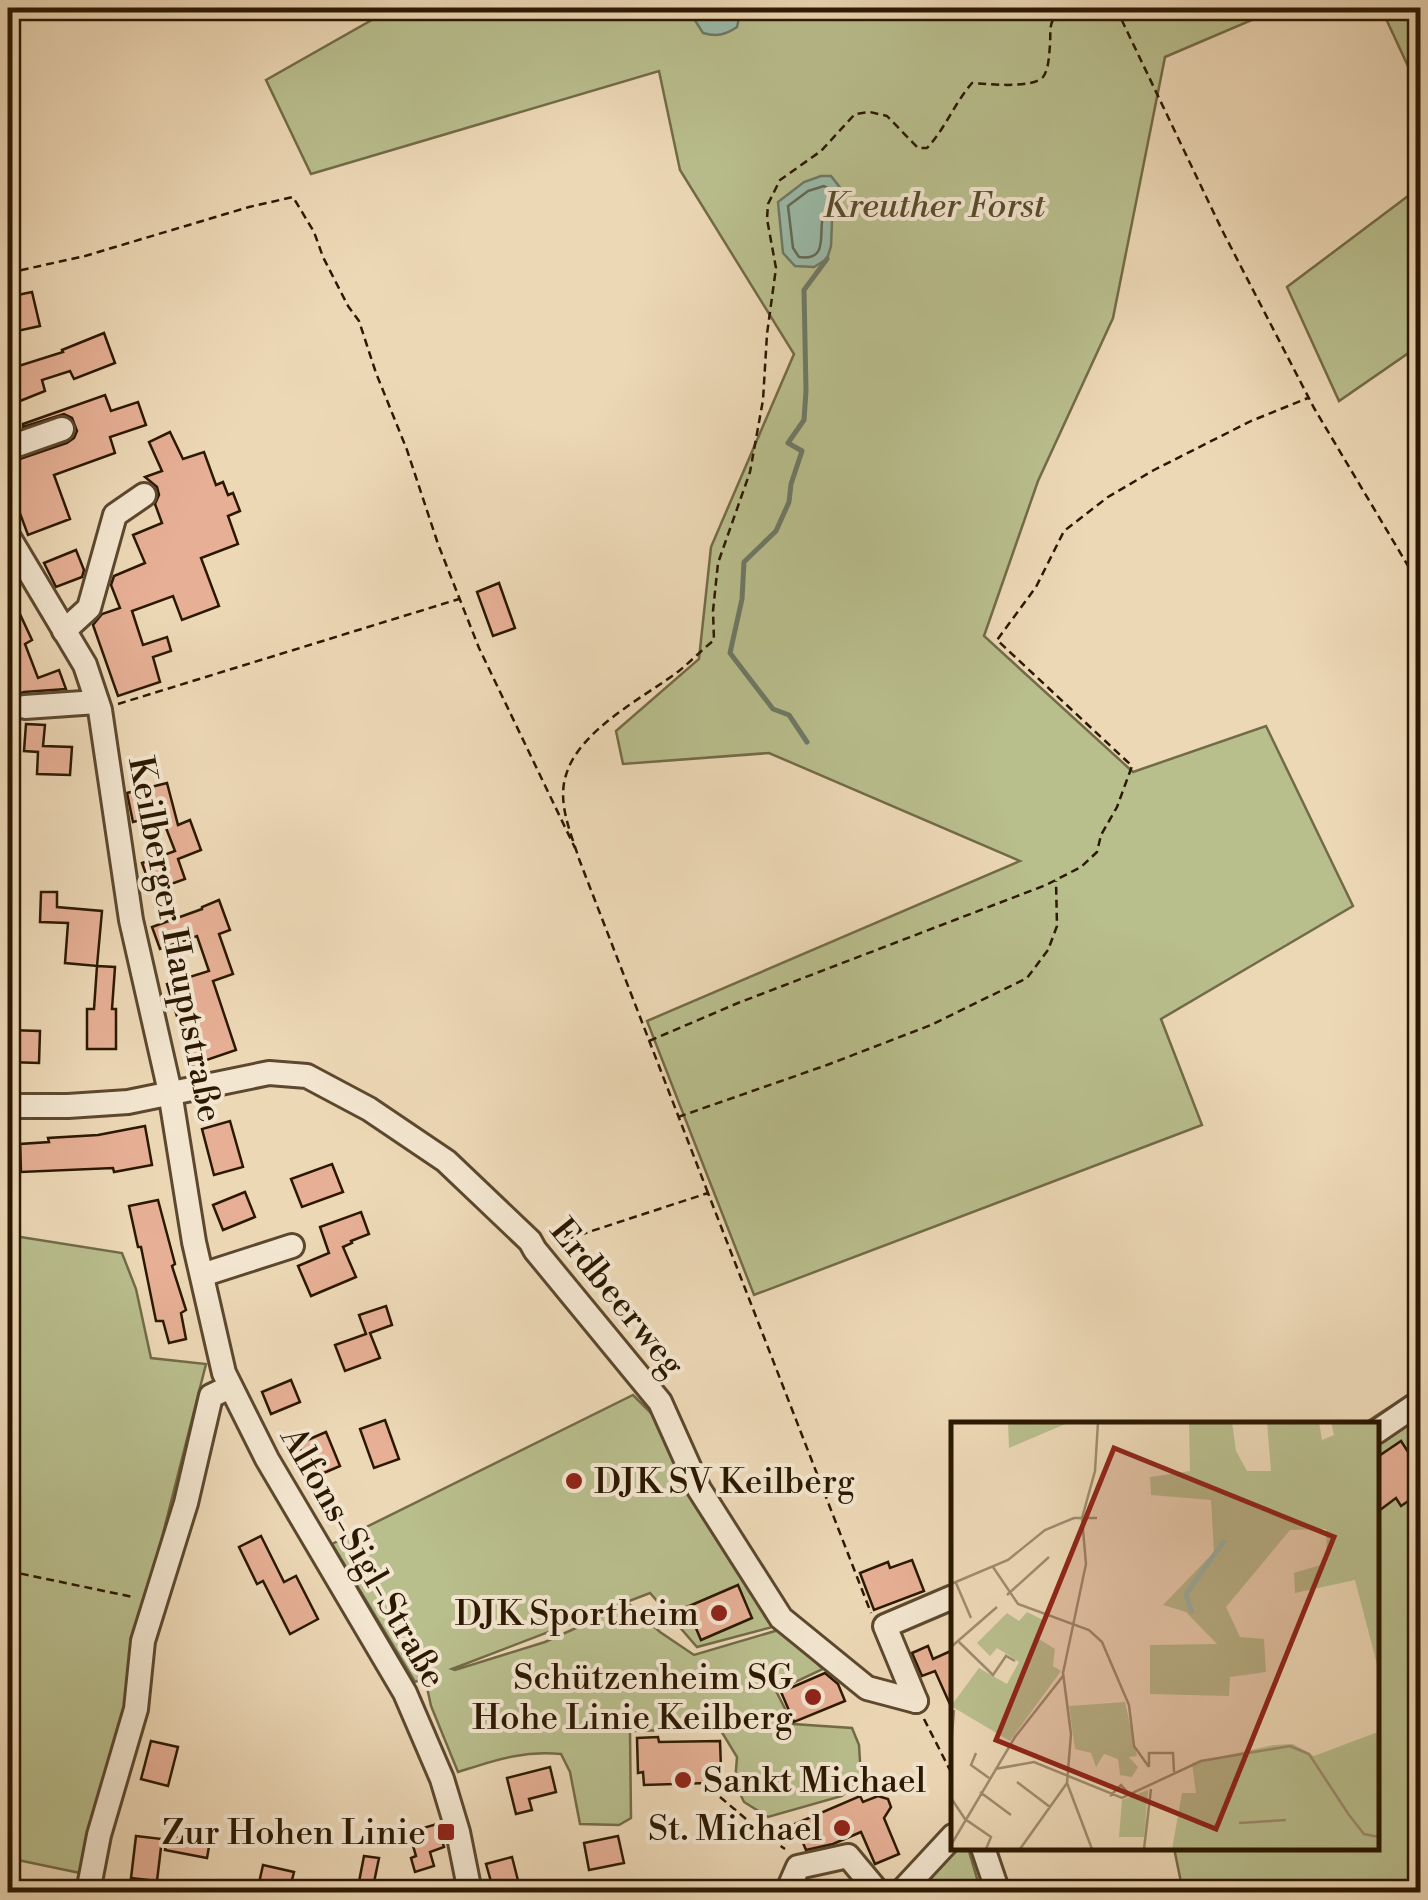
<svg xmlns="http://www.w3.org/2000/svg" width="1428" height="1900" font-family="'Libre Bodoni',serif">
<style>
.green{fill:#b9be8d;stroke:#726b47;stroke-width:2.5}
.water{fill:#9abaa9;stroke:#6e7966;stroke-width:2.5}
.lines{fill:none;stroke-linecap:round;stroke-linejoin:round}
.shore{stroke:#626955;stroke-width:2.5}
.stream{stroke:#6e7966;stroke-width:5}
.building{fill:#e7b096;stroke:#2b1801;stroke-width:2.5}
.minor-casing{stroke:#5c482e;stroke-width:28}
.path{stroke:#2b1801;stroke-width:2.5;stroke-dasharray:8 5;stroke-linecap:butt}
.minor{stroke:#f3e6d0;stroke-width:22}
.poi-dot{fill:#8f2418;stroke:#f3e6d0;stroke-width:4}
.labels{text-anchor:middle;stroke-width:8;stroke-linejoin:round;paint-order:stroke}
.park-label{font-size:35px;font-style:italic;fill:#564a2b;stroke:#f3e6d0}
.street-label{font-size:35px;fill:#2b1801;stroke:#f3e6d0}
.poi-label{font-size:35px;fill:#2b1801;stroke:#f3e6d0;text-anchor:end}
.inset-river{fill:none;stroke:#9abaa9;stroke-width:5}
.inset-road{fill:none;stroke:#9f8b6e;stroke-width:2.5}
.view{fill:#8f2418;fill-opacity:0.15;stroke:#8f2418;stroke-width:5}
.inset-edge{fill:none;stroke:#2b1801;stroke-width:5}
</style>
<rect width="100%" height="100%" fill="#edd8b6"/>
<filter id="stains"><feTurbulence type="fractalNoise" baseFrequency=".002" numOctaves="4"/><feColorMatrix values="0 0 0 0 .2 0 0 0 0 .09 0 0 0 0 .02 0 0 0 .5 -.17"/></filter>
<radialGradient id="worn" r=".72"><stop offset=".6" stop-color="#630" stop-opacity="0"/><stop offset="1" stop-color="#630" stop-opacity=".3"/></radialGradient>
<g class="green">
<polygon points="393,8 1280,8 1165,57 1113,318 1038,481 984,636 1133,772 1266,726 1353,906 1161,1019 1202,1125 754,1295 647,1021 1020,861 769,753 623,764 616,731 699,659 711,547 794,354 680,170 659,71 311,174 266,80"/>
<polygon points="1381,8 1420,8 1420,92"/>
<polygon points="1420,187 1420,345 1339,401 1287,287"/>
<polygon points="8,1235 122,1253 136,1289 151,1358 206,1364 135,1644 125,1714 80,1873 8,1858"/>
<polygon points="1420,1387 1420,1892 1183,1892 1174,1848 1376,1848 1376,1425 1362,1425"/>
<path d="M633 1395 660 1422 776 1626 697 1647 650 1593 452 1669 455 1670 545 1642 629 1604 660 1632 694 1655 782 1629 823 1669 776 1691 793 1724 852 1728 859 1745 861 1778 842 1796 768 1817 744 1802 735 1783 737 1757 720 1729 630 1731 631 1818 619 1825 580 1824 570 1772 561 1754C523 1750 493 1761 458 1772L431 1706 425 1678 415 1682 332 1544Z"/>
<polygon points="954,1848 968,1848 981,1892 920,1892"/>
</g>
<g class="water">
<path d="M687 8H735L739 18 737 27C725 35 717 37 703 33Z"/>
<polygon points="821,176 831,176 842,190 842,203 832,221 831,246 827,259 814,267 795,266 783,253 778,202 804,182"/>
</g>
<g class="lines">
<path class="shore" d="M824 186 830 189 832 199C829 206 823 214 822 222 820 239 826 261 799 257L793 248 788 206 808 191Z"/>
<polyline class="stream" points="807,742 789,715 773,709 730,653 742,599 744,562 776,531 789,502 791,484 802,451 788,443 804,420 806,391 804,290 827,259"/>
</g>
<g class="building">
<polygon points="32,292 40,326 8,333 8,297"/>
<polygon points="104,333 115,363 74,379 70,371 42,380 45,391 20,401 9,369 63,352 62,350"/>
<polygon points="105,395 111,411 138,402 146,425 110,437 115,453 54,475 70,519 28,535 8,481 8,463 67,443 74,438 77,431 72,418 64,414 23,427 23,424"/>
<polygon points="170,432 183,459 204,452 216,485 223,482 228,495 233,493 240,511 228,516 238,544 201,558 219,606 182,620 173,596 132,611 143,645 167,637 171,651 153,657 160,682 118,696 93,625 102,614 120,608 111,585 114,576 145,563 133,535 162,523 155,504 159,495 157,487 145,477 162,471 149,442"/>
<polygon points="76,550 84,570 82,577 56,587 44,563"/>
<polygon points="499,583 515,628 493,636 477,592"/>
<polygon points="19,612 32,640 25,644 38,678 59,670 66,689 24,692 8,698 8,617"/>
<polygon points="26,724 45,725 43,746 72,747 70,775 37,774 38,752 24,751"/>
<polygon points="167,783 178,825 190,820 201,850 178,859 185,879 152,891 142,863 175,851 161,815 133,822 127,793"/>
<polygon points="41,892 57,892 57,907 102,911 97,966 65,963 68,923 40,922"/>
<polygon points="219,900 230,930 219,934 233,974 213,981 236,1050 192,1065 167,984 209,971 197,936 160,949 152,927 202,909 202,907"/>
<polygon points="97,966 115,967 112,1009 116,1009 116,1049 87,1049 87,1009 94,1009"/>
<polygon points="8,1030 40,1031 39,1063 8,1062"/>
<polygon points="230,1121 243,1167 214,1175 202,1129"/>
<polygon points="145,1126 152,1165 114,1172 113,1168 21,1172 20,1144 49,1142 48,1138 98,1135"/>
<polygon points="332,1164 343,1192 302,1207 291,1179"/>
<polygon points="245,1192 255,1217 223,1230 213,1205"/>
<polygon points="158,1200 175,1264 172,1266 186,1310 181,1313 186,1339 169,1343 163,1321 156,1321 141,1247 138,1247 129,1206"/>
<polygon points="361,1212 369,1234 351,1241 352,1243 343,1247 356,1277 311,1296 298,1266 329,1253 320,1227"/>
<polygon points="386,1306 392,1325 370,1333 380,1358 345,1371 335,1345 366,1334 359,1315"/>
<polygon points="291,1380 300,1402 271,1414 262,1392"/>
<polygon points="385,1420 399,1459 374,1468 360,1429"/>
<polygon points="326,1432 340,1466 312,1478 298,1444"/>
<polygon points="1401,1441 1416,1464 1411,1467 1420,1482 1420,1493 1401,1506 1396,1498 1376,1513 1376,1458"/>
<polygon points="261,1536 284,1582 296,1576 318,1619 290,1634 263,1581 257,1584 239,1547"/>
<polygon points="912,1560 924,1591 874,1610 860,1573 888,1562 890,1568"/>
<polygon points="738,1585 752,1618 701,1640 687,1607"/>
<polygon points="928,1646 933,1659 953,1650 953,1711 935,1671 922,1676 912,1653"/>
<polygon points="825,1673 838,1684 845,1701 794,1722 781,1692"/>
<polygon points="658,1737 659,1742 720,1741 721,1769 706,1770 707,1783 644,1785 643,1772 638,1773 637,1738"/>
<polygon points="151,1741 178,1747 168,1786 141,1779"/>
<polygon points="550,1767 556,1792 529,1799 532,1810 516,1814 507,1778"/>
<polygon points="860,1796 863,1802 878,1796 888,1799 891,1807 884,1818 899,1854 875,1864 861,1832 833,1844 806,1850 795,1824"/>
<polygon points="437,1824 444,1847 430,1852 434,1866 415,1872 411,1858 416,1856 409,1832"/>
<polygon points="192,1832 211,1835 207,1858 165,1850 168,1835 191,1839"/>
<polygon points="136,1836 162,1839 157,1881 131,1878"/>
<polygon points="618,1836 624,1863 589,1870 584,1843"/>
<polygon points="364,1856 379,1858 372,1892 357,1892"/>
<polygon points="512,1857 521,1892 494,1892 486,1864"/>
<polygon points="263,1865 294,1872 289,1892 257,1892"/>
</g>
<g class="lines">
<g class="minor-casing">
<g id="minor">
<polyline points="8,448 62,429"/>
<polyline points="8,536 85,665 100,710 131,920 170,1092 194,1242 224,1373 267,1459 405,1693 442,1779 458,1832 470,1892"/>
<polyline points="64,631 89,608 115,515 144,495"/>
<polyline points="25,707 97,702"/>
<polyline points="8,1106 68,1106 128,1102 269,1073 307,1076 369,1109 446,1161 530,1241 535,1250 660,1402 699,1489 781,1618 867,1688 916,1701"/>
<polyline points="202,1275 292,1246"/>
<polyline points="1376,1432 1420,1402"/>
<polyline points="916,1701 885,1626 953,1597"/>
<polyline points="983,1848 998,1892"/>
<polyline points="88,1892 99,1835 136,1709 143,1641 186,1503 211,1396 230,1387"/>
<polyline points="787,1892 798,1867 848,1856 878,1892"/>
<polyline points="901,1892 953,1836"/>
</g>
</g>
<g class="path">
<polyline points="1116,8 1222,230 1314,408 1420,586"/>
<polyline points="8,273 85,256 249,207 293,197 314,232 323,257 348,306 359,321 376,373 407,450 438,544 479,648 575,848"/>
<polyline points="118,704 459,599"/>
<polyline points="649,1041 738,1003 1046,885 1081,867 1097,852 1101,835 1117,807 1132,766 997,640 1036,587 1064,531 1108,497 1154,470 1251,421 1308,398"/>
<polyline points="678,1117 827,1065 931,1025 1027,978 1048,950 1057,926 1056,881"/>
<path d="M708 1193 579 859C571 833 557 803 566 775 579 730 643 698 679 671 691 661 702 650 714 640L713 611 718 563 750 472 763 400 767 334 776 268 767 219 768 204 780 180 821 151 855 114 870 112 887 116 918 148H927C945 129 954 104 972 83 987 84 1032 89 1043 77 1049 69 1049 55 1050 45 1051 26 1048 25 1060 9L1116 11"/>
<polyline points="555,1243 708,1193 871,1613"/>
<polyline points="8,1571 133,1597"/>
<polyline points="924,1719 953,1776"/>
<polyline points="720,1797 765,1835 785,1849"/>
<polyline points="8,1877 70,1891"/>
</g>
<use href="#minor" class="minor"/>
</g>
<g class="poi-dot">
<circle cx="574" cy="1481" r="10"/>
<circle cx="719" cy="1613" r="10"/>
<circle cx="813" cy="1697" r="10"/>
<circle cx="683" cy="1780" r="10"/>
<circle cx="842" cy="1828" r="10"/>
<rect x="436" y="1822" width="20" height="20" rx="5"/>
</g>
<g class="labels">
<g class="park-label">
<text x="934" y="217">Kreuther Forst</text>
</g>
<g class="street-label">
<text transform="translate(176 939) rotate(79)" y="12">Keilberger Hauptstraße</text>
<text transform="translate(618 1297) rotate(51)" y="12">Erdbeerweg</text>
<text transform="translate(364 1557) rotate(60)" y="12">Alfons-Sigl-Straße</text>
</g>
<g class="poi-label">
<text x="594" y="1493" text-anchor="start">DJK SV Keilberg</text>
<text x="699" y="1625">DJK Sportheim</text>
<text x="793" y="1689">Schützenheim SG<tspan x="793" dy="40">Hohe Linie Keilberg</tspan></text>
<text x="703" y="1792" text-anchor="start">Sankt Michael</text>
<text x="822" y="1840">St. Michael</text>
<text x="426" y="1844">Zur Hohen Linie</text>
</g>
</g>
<g transform="translate(951 1422)">
<rect width="428" height="428" fill="#edd8b6"/>
<path d="M57 0H119L58 26ZM238 0H281L285 29 296 49H320L316 0H368L371 18 383 13 380 0H427V246L404 158 344 171 343 151 376 141 375 107 339 108 275 185 289 215 313 217 315 250 279 255 278 274 199 272V223L266 222 235 190 212 183 263 130 260 78 200 73 199 55 239 49ZM76 190 94 199 88 217 104 227 102 244 110 249 59 319 0 284 28 246 56 262 68 240 46 226 39 234 26 221 56 191 68 199ZM174 280 186 334 178 335 187 345 181 355 169 353 167 337 153 332 145 345 140 331 124 327 118 284ZM427 310V427H221L231 371H245L241 341 322 323 342 322 363 334ZM197 368 193 415H168L171 378Z" fill="#b9be8d"/>
<path class="inset-river" d="M241 191 235 172 274 118"/>
<path class="inset-road" d="M42 145 67 182 138 208 151 220 178 283 183 324 198 345M5 161 20 196M0 162 57 138 94 108 123 96H146M56 173 98 135M8 220 42 253 55 234 64 239M0 225 46 185M0 325 3 288M25 331 20 343 38 356M198 345V331H222L223 350M44 347 83 340 171 376 250 339 339 324 358 332 398 393 413 412 428 415M66 360 99 385M116 361 141 427M29 370 60 393M159 374 170 363 181 375M0 376 14 397 40 415 35 427M288 401 335 398M0 423 64 315 112 254M69 427 116 361 120 312 112 251 135 142 131 96 144 49 147 0M193 427 200 367"/>
<path class="view" d="M163 26 383 115 265 407 45 318Z"/>
<rect width="428" height="428" class="inset-edge"/>
</g>
<rect width="1428" height="1900" fill="none" stroke="#edd8b6" stroke-width="40"/>
<rect x="10" y="10" width="1408" height="1880" fill="none" stroke="#2b1801" stroke-width="5"/>
<rect x="20" y="20" width="1388" height="1860" fill="none" stroke="#2b1801" stroke-width="2.5"/>
<rect width="100%" height="100%" filter="url(#stains)"/>
<rect width="100%" height="100%" fill="url(#worn)"/>
</svg>
